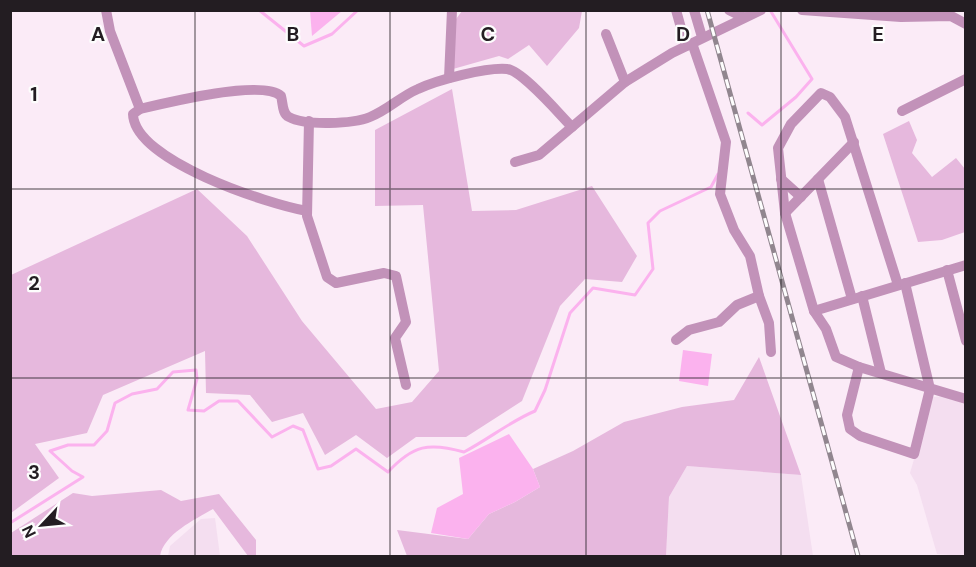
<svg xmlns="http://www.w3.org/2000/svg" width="976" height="567" font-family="'DM Sans',sans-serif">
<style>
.built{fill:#f4def0}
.green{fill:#e6b8dd}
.water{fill:#fbb2ee}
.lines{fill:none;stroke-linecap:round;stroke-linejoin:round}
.stream{stroke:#fbb2ee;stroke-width:3}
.minor{stroke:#c292b9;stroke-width:10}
.rail-casing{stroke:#91868f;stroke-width:5}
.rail{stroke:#fdfdfd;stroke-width:3;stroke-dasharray:9;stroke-linecap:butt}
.grid{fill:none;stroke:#231d22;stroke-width:1.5;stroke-opacity:0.55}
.grid-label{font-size:20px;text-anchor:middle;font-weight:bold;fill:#231d22;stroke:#fdfdfd;stroke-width:4.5;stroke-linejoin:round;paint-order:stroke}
</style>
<rect width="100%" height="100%" fill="#fbebf7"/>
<g class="built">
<polygon points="946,396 966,405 965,556 937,554 917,485 910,473 932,397"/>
<polygon points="687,466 801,475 813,556 655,556 666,555 669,497"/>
<polygon points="215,518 220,556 168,556 170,546 201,519"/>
</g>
<g class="green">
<polygon points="462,11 582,11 579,28 547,66 529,45 508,59 499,56 453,69 453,23"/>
<polygon points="452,89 472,211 516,210 592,186 637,256 622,282 585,279 560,306 522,401 466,437 416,437 387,458 356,435 325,455 303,413 272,422 250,395 206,393 205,351 103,395 87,433 35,444 59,478 11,513 11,275 197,189 247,236 302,321 376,409 412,402 439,371 423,205 375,206 375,130"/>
<polygon points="909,121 917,140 912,153 932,177 956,158 965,169 965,232 942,240 918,242 883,134"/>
<polygon points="759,357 801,475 687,466 669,497 666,556 407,556 397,530 468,539 489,514 515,502 540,487 533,469 573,451 624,422 682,407 734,400"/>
<path d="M161 490 181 501 219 494 256 540V556H248L213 509C194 520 164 534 160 556H11V533L73 493 92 496Z"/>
</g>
<g class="water">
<polygon points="310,11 310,10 342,11 312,36"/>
<polygon points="683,350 712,354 708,386 679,381"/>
<polygon points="509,434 533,469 540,487 515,502 489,514 468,539 431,533 437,508 463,494 459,458"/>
</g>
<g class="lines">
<g class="stream">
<polyline points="259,10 304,46 332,34 358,10"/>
<polyline points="748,113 762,125 796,97 812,79 770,10"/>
<path d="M10 523 83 477 72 471 50 451 68 445H94L107 431 115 403 132 394 157 389 173 372 196 370 197 379 188 410 204 411 219 401H238L272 437 293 426 303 430 318 469 331 466 356 449 388 472C413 445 429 442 464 452 489 439 509 422 535 411L545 390 570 313 593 288 635 295 653 269 648 223 660 211 711 187 718 174"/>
</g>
<g class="minor">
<polyline points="106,10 110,31 140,109"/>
<polyline points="676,10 686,46"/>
<polyline points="694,10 702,37"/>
<polyline points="729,10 743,17"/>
<polyline points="802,10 901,17 951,16 966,24"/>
<polyline points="606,34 625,82"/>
<polyline points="449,78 452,10"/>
<polyline points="902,111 966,79"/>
<polyline points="309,121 307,216 327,277 336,283 384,273 396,276 406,322 395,338 406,385"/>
<polyline points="515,162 539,155 572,127"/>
<polyline points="781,179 801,197"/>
<polyline points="818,179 852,299"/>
<path d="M307 211C268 204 134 161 133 114L140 109C165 103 262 79 281 96 283 103 282 114 289 117 305 126 353 124 370 117 388 110 401 96 418 89 437 80 487 67 507 69 523 71 559 114 572 127L625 82 672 53 761 10"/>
<polyline points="785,213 854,142"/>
<polyline points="947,270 966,341"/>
<polyline points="898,285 845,117 830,97 821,93 791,124 778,148 785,213 814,311 826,329 836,357 859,367 966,399"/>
<polyline points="759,296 769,323 771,352"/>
<polyline points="862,296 881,373"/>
<polyline points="814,311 966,265"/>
<polyline points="676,340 689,330 719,322 737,305 759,296 750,256 734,230 720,194 726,142 692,43"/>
<polyline points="859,367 847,415 850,429 860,436 914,454 930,389 905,283"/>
</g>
<g class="rail-casing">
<polyline id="rail" points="707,10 858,556"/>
</g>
<use href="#rail" class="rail"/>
</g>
<path class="grid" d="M195 10V556M390 10V556M586 10V556M781 10V556M10 189H966M10 378H966"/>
<g class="grid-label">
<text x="98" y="41">A</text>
<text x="293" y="41">B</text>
<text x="488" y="41">C</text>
<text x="683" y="41">D</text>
<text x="878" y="41">E</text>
<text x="34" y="101">1</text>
<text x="34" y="290">2</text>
<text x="34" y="479">3</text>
</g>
<rect width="976" height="567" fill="none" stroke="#231d22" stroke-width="24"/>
<g transform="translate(42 525) rotate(244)" stroke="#fdfdfd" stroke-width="4.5" paint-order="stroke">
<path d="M0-4.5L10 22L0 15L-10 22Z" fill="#231d22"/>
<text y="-9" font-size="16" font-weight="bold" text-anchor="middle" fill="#231d22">N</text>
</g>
</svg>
